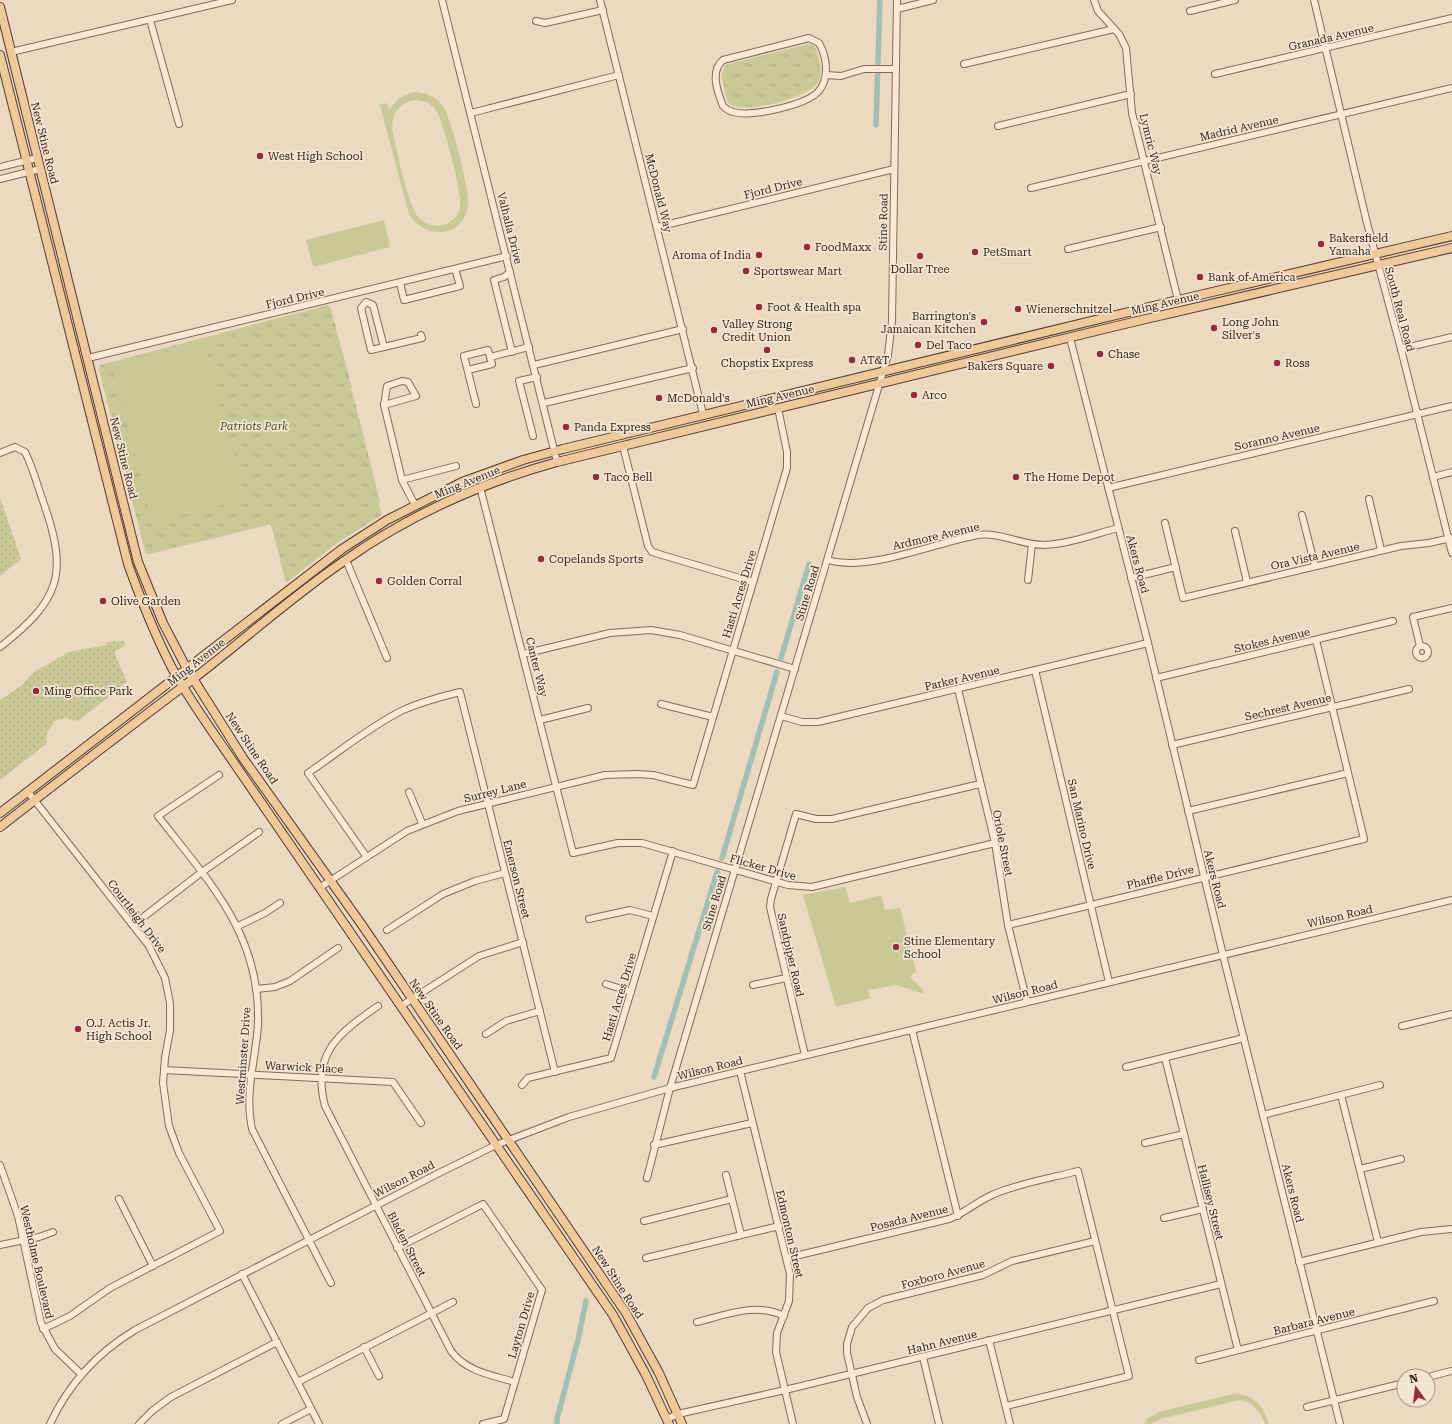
<svg xmlns="http://www.w3.org/2000/svg" width="1452" height="1424" font-family="'Roboto Serif',serif">
<style>
.grass{fill:url(#grass-dots)}
.forest{fill:url(#forest-firs)}
.park{fill:url(#park-tufts)}
.garden{fill:#cac897;fill-rule:evenodd}
.lines{fill:none;stroke-linecap:round;stroke-linejoin:round}
.canal{stroke:#a4bfb3;stroke-width:5.5}
.minor-casing{stroke:#866a5a;stroke-width:8}
.major-casing{stroke:#533a2e;stroke-width:10}
.minor{stroke:#f8e8d5;stroke-width:6}
.major{stroke:#efc89b;stroke-width:8}
.poi-dot{fill:#932c3c;stroke:#f4e5d1;stroke-width:1.5}
.labels{text-anchor:middle;stroke-width:3.5;stroke-linejoin:round;paint-order:stroke}
.street-label{font-size:11px;fill:#36261e;stroke:#f4e5d1}
.poi-label{font-size:11px;fill:#36261e;stroke:#f4e5d1;text-anchor:start}
.park-label{font-size:11px;font-style:italic;fill:#4d5225;stroke:#f4e5d1}
</style>
<defs>
<pattern id="grass-dots" width="8" height="8" patternUnits="userSpaceOnUse"><rect width="8" height="8" fill="#cac897"/><path d="M2 2h.1M6 6h.1" fill="none" stroke="#aeac82" stroke-width="1.8" stroke-linecap="round"/></pattern>
<pattern id="forest-firs" width="22" height="20" patternUnits="userSpaceOnUse"><rect width="22" height="20" fill="#cac897"/><path d="M5 1l3.5 6h-7zM16 11l3.5 6h-7z" fill="#aeac82"/></pattern>
<pattern id="park-tufts" width="24" height="20" patternUnits="userSpaceOnUse"><rect width="24" height="20" fill="#cac897"/><path d="M3 7l-1-3M5 7V3M7 7l1-3M15 17l-1-3M17 17v-4M19 17l1-3" fill="none" stroke="#aeac82"/></pattern>
</defs>
<rect width="100%" height="100%" fill="#ecd9c2"/>
<g class="grass">
<polygon points="0,498 21,559 0,576"/>
<polygon points="124,641 126,645 114,652 127,682 78,721 66,718 55,721 47,733 46,744 0,780 0,700 21,686 34,672 69,652 106,645 106,642"/>
</g>
<g class="forest">
<polygon points="330,306 352,388 349,389 327,307"/>
<polygon points="349,390 352,390 380,502 378,503"/>
</g>
<g class="park">
<path d="M808 44 813 45 816 48C818 58 823 70 819 81 811 98 740 116 728 103L721 75 725 65Z"/>
<polygon points="328,305 382,515 340,541 286,583 271,524 146,555 99,369 100,365"/>
</g>
<g class="garden">
<path d="M413 92C425 92 436 96 443 106 451 118 470 190 468 204 465 238 425 241 409 214L380 105 387 103 389 110 399 98ZM415 100C423 100 430 103 436 110 443 120 463 195 460 207 457 225 434 232 420 219 408 208 397 151 393 133 390 117 397 103 415 100Z"/>
<polygon points="384,220 390,247 313,267 306,240"/>
<polygon points="204,340 245,499 152,522 112,363"/>
<polygon points="288,384 290,391 276,395 274,387"/>
<polygon points="294,425 297,436 275,442 272,431"/>
<polygon points="845,887 850,903 881,895 885,910 900,908 916,971 910,977 923,990 924,994 896,985 868,990 870,998 836,1007 803,895"/>
<path d="M1233 1394C1252 1393 1264 1406 1269 1424H1265C1260 1412 1253 1401 1239 1400L1160 1419 1151 1424H1144L1148 1418 1159 1412Z"/>
</g>
<g class="lines">
<g class="canal">
<polyline points="876,125 880,0"/>
<polyline points="781,658 809,564"/>
<polyline points="722,858 777,672"/>
<polyline points="654,1077 717,872"/>
<polyline points="557,1424 557,1419 578,1340 586,1301"/>
</g>
<g class="minor-casing">
<g id="minor">
<polyline points="442,0 557,462"/>
<polyline points="600,0 703,414"/>
<polyline points="1094,0 1098,11 1119,34 1126,48 1132,113 1178,300"/>
<polyline points="1314,0 1367,223 1401,349 1452,553"/>
<polyline points="897,9 933,0"/>
<polyline points="1190,11 1235,0"/>
<polyline points="150,20 179,124"/>
<polyline points="536,21 545,23 603,10"/>
<path d="M809 38 819 43C827 57 830 79 818 92 804 106 751 117 733 112 728 111 726 109 723 106 717 91 710 71 723 60Z"/>
<polyline points="11,52 232,0"/>
<polyline points="964,64 1114,29"/>
<polyline points="1215,74 1452,18"/>
<polyline points="826,75 841,76 864,69 896,69"/>
<polyline points="471,113 619,75"/>
<polyline points="998,126 1131,94"/>
<polyline points="0,167 37,158"/>
<polyline points="0,179 40,169"/>
<polyline points="1031,188 1452,88"/>
<polyline points="657,227 894,169"/>
<polyline points="1068,249 1161,227"/>
<polyline points="510,272 504,277 494,280 512,352"/>
<polyline points="400,283 404,300 460,286 455,269"/>
<polyline points="1070,338 1148,643 1223,955 1340,1424"/>
<polyline points="384,347 373,305 366,302 361,308 371,350 422,338 421,335"/>
<polyline points="1401,349 1452,337"/>
<polyline points="490,357 529,347"/>
<polyline points="88,358 507,256"/>
<polyline points="534,365 683,329"/>
<polyline points="468,370 492,364 488,350 464,356 476,404"/>
<polygon points="402,381 408,382 416,396 384,405 387,386"/>
<polyline points="544,403 693,368"/>
<polyline points="384,405 402,480 415,505"/>
<polyline points="533,436 519,381 537,377"/>
<polyline points="623,446 648,546 652,552 753,582"/>
<path d="M0 453 15 447 25 452C33 468 38 487 44 504 69 575 59 601 0 647"/>
<polyline points="1433,477 1452,472"/>
<polyline points="402,480 456,466"/>
<polyline points="480,487 573,853 618,843 642,843 788,885 812,887 995,843"/>
<polyline points="1108,488 1452,406"/>
<polyline points="1369,499 1381,550"/>
<polyline points="1302,515 1315,566"/>
<polyline points="1165,523 1183,598 1401,546 1429,543 1451,538"/>
<polyline points="1235,531 1247,582"/>
<polyline points="346,560 387,658"/>
<path d="M828 560C867 572 932 544 973 536 998 530 1019 545 1044 545 1069 544 1095 534 1118 528"/>
<polyline points="1131,578 1176,567"/>
<polyline points="1028,580 1032,544"/>
<circle cx="1422" cy="652" r="6"/>
<polyline points="1420,646 1413,617 1452,608"/>
<polyline points="523,654 610,633 651,630 680,635 795,669"/>
<polyline points="1035,670 1109,982"/>
<polyline points="1156,678 1393,621"/>
<polyline points="958,689 995,843 1008,925 1027,1002"/>
<polyline points="661,704 713,717"/>
<polyline points="781,716 802,722 818,722 1148,643"/>
<polyline points="540,720 588,708"/>
<polyline points="1172,745 1409,689"/>
<path d="M219 775 158 816C209 882 261 934 258 1024 256 1059 244 1093 252 1129L331 1283"/>
<polyline points="28,792 149,946 165,978 170,1003 170,1030 165,1058 163,1083 169,1126 179,1153 220,1231 110,1288 70,1316 43,1329"/>
<polyline points="409,792 422,823"/>
<polyline points="1188,811 1348,773"/>
<path d="M366 856 308 773C339 752 368 728 401 711 420 702 440 697 460 692L555 1072"/>
<polyline points="319,888 407,831 458,811 605,775 637,774 653,775 693,785 787,468 787,452 778,408"/>
<polyline points="589,919 630,910 653,916"/>
<polyline points="133,925 202,872 259,832"/>
<polyline points="1008,925 1364,839 1316,640"/>
<polyline points="238,926 265,913 280,903"/>
<polyline points="387,930 443,894 475,881 505,873"/>
<polyline points="606,984 631,992"/>
<polyline points="753,985 786,978"/>
<polyline points="256,989 275,987 290,981 338,948"/>
<path d="M378 1006C339 1033 311 1053 325 1106L451 1351C467 1372 491 1375 515 1382"/>
<polyline points="401,1006 479,956 523,942"/>
<polyline points="1402,1026 1452,1014"/>
<polyline points="912,1030 958,1216"/>
<polyline points="486,1034 506,1021 540,1011"/>
<polyline points="805,1055 770,907 771,899 796,814 816,819 832,819 980,784"/>
<polyline points="1165,1058 1238,1350"/>
<polyline points="1126,1067 1244,1038"/>
<polyline points="164,1070 393,1082 421,1123"/>
<polyline points="740,1071 790,1274 789,1301 777,1333 776,1352 793,1424"/>
<polyline points="522,1085 528,1078 611,1058 673,851"/>
<polyline points="1341,1095 1378,1242"/>
<polyline points="1263,1115 1380,1085"/>
<polyline points="1145,1143 1184,1134"/>
<polyline points="654,1145 752,1123"/>
<polyline points="0,1165 18,1216 41,1323 55,1349 81,1374"/>
<polyline points="1360,1169 1401,1159"/>
<polyline points="726,1175 741,1235"/>
<polyline points="647,1178 670,1088 888,355 892,321 897,0"/>
<polyline points="119,1199 153,1266"/>
<polyline points="1164,1218 1203,1209"/>
<polyline points="644,1221 732,1199"/>
<polyline points="0,1245 39,1237 53,1232"/>
<polyline points="397,1248 483,1204 542,1290 504,1419 483,1424"/>
<polyline points="646,1258 779,1226"/>
<path d="M787 1258 949 1219C965 1213 976 1202 992 1195 1016 1184 1051 1178 1078 1171L1129 1376 1006 1406"/>
<polyline points="1299,1262 1421,1232 1452,1229"/>
<polyline points="242,1274 319,1424"/>
<path d="M697 1322C726 1315 755 1302 784 1316"/>
<polyline points="989,1340 1010,1424"/>
<polyline points="364,1347 379,1376"/>
<polyline points="923,1357 939,1424"/>
<polyline points="1199,1360 1434,1301"/>
<polyline points="1428,1377 1451,1371"/>
<polyline points="298,1382 453,1302"/>
<polyline points="1307,1407 1404,1383"/>
<polyline points="667,1419 678,1414 785,1390 1221,1284"/>
<path d="M50 1424C69 1383 97 1353 135 1330L435 1175 496 1145 569 1117 670 1088 1452 900"/>
<polyline points="139,1424 152,1411 171,1397 277,1342"/>
<polyline points="282,1424 311,1409"/>
<polyline points="867,1424 857,1397 847,1353 847,1344 852,1327 868,1308 883,1300 983,1275 1012,1261 1095,1241"/>
</g>
</g>
<g class="major-casing">
<g id="major">
<polyline points="0,7 138,562 163,623 187,669 243,758 362,925 626,1313 659,1373 682,1424"/>
<path d="M0 55 128 564C141 600 155 635 172 668 190 701 213 732 234 763L613 1315 646 1375 669 1424"/>
<polyline points="0,813 342,549 387,520 462,482 523,460 563,449 1178,300 1452,236"/>
<path d="M0 827C64 777 128 728 193 679 244 640 291 597 344 561 409 515 481 483 557 462L1133 322 1452 248"/>
</g>
</g>
<use href="#minor" class="minor"/>
<use href="#major" class="major"/>
</g>
<g class="poi-dot">
<circle cx="260" cy="156" r="4"/>
<circle cx="1321" cy="244" r="4"/>
<circle cx="807" cy="247" r="4"/>
<circle cx="975" cy="252" r="4"/>
<circle cx="759" cy="255" r="4"/>
<circle cx="920" cy="256" r="4"/>
<circle cx="746" cy="271" r="4"/>
<circle cx="1200" cy="277" r="4"/>
<circle cx="759" cy="307" r="4"/>
<circle cx="1018" cy="309" r="4"/>
<circle cx="984" cy="322" r="4"/>
<circle cx="1214" cy="328" r="4"/>
<circle cx="714" cy="330" r="4"/>
<circle cx="918" cy="345" r="4"/>
<circle cx="767" cy="350" r="4"/>
<circle cx="1100" cy="354" r="4"/>
<circle cx="852" cy="360" r="4"/>
<circle cx="1277" cy="363" r="4"/>
<circle cx="1051" cy="366" r="4"/>
<circle cx="914" cy="395" r="4"/>
<circle cx="659" cy="398" r="4"/>
<circle cx="566" cy="427" r="4"/>
<circle cx="596" cy="477" r="4"/>
<circle cx="1016" cy="477" r="4"/>
<circle cx="541" cy="559" r="4"/>
<circle cx="379" cy="581" r="4"/>
<circle cx="103" cy="601" r="4"/>
<circle cx="36" cy="691" r="4"/>
<circle cx="896" cy="947" r="4"/>
<circle cx="78" cy="1029" r="4"/>
</g>
<g class="labels">
<g class="street-label">
<text transform="translate(1331 37) rotate(-13)" y="4">Granada Avenue</text>
<text transform="translate(1239 128) rotate(-13)" y="4">Madrid Avenue</text>
<text transform="translate(45 143) rotate(76)" y="4">New Stine Road</text>
<text transform="translate(1151 144) rotate(76)" y="4">Lymric Way</text>
<text transform="translate(773 188) rotate(-14)" y="4">Fjord Drive</text>
<text transform="translate(659 193) rotate(76)" y="4">McDonald Way</text>
<text transform="translate(883 222) rotate(-89)" y="4">Stine Road</text>
<text transform="translate(510 228) rotate(76)" y="4">Valhalla Drive</text>
<text transform="translate(295 298) rotate(-13)" y="4">Fjord Drive</text>
<text transform="translate(1165 303) rotate(-13)" y="4">Ming Avenue</text>
<text transform="translate(1400 309) rotate(75)" y="4">South Real Road</text>
<text transform="translate(780 396) rotate(-13)" y="4">Ming Avenue</text>
<text transform="translate(1277 437) rotate(-13)" y="4">Soranno Avenue</text>
<text transform="translate(124 458) rotate(76)" y="4">New Stine Road</text>
<text transform="translate(467 482) rotate(-22)" y="4">Ming Avenue</text>
<text transform="translate(936 536) rotate(-13)" y="4">Ardmore Avenue</text>
<text transform="translate(1315 556) rotate(-13)" y="4">Ora Vista Avenue</text>
<text transform="translate(1138 564) rotate(75)" y="4">Akers Road</text>
<text transform="translate(807 593) rotate(-73)" y="4">Stine Road</text>
<text transform="translate(739 594) rotate(-73)" y="4">Hasti Acres Drive</text>
<text transform="translate(1272 640) rotate(-13)" y="4">Stokes Avenue</text>
<text transform="translate(196 662) rotate(-38)" y="4">Ming Avenue</text>
<text transform="translate(537 667) rotate(76)" y="4">Canter Way</text>
<text transform="translate(962 678) rotate(-13)" y="4">Parker Avenue</text>
<text transform="translate(1288 707) rotate(-13)" y="4">Sechrest Avenue</text>
<text transform="translate(252 748) rotate(56)" y="4">New Stine Road</text>
<text transform="translate(495 791) rotate(-14)" y="4">Surrey Lane</text>
<text transform="translate(1082 824) rotate(77)" y="4">San Marino Drive</text>
<text transform="translate(1003 843) rotate(79)" y="4">Oriole Street</text>
<text transform="translate(763 867) rotate(16)" y="4">Flicker Drive</text>
<text transform="translate(1160 877) rotate(-14)" y="4">Phaffle Drive</text>
<text transform="translate(517 879) rotate(76)" y="4">Emerson Street</text>
<text transform="translate(1215 879) rotate(76)" y="4">Akers Road</text>
<text transform="translate(714 903) rotate(-73)" y="4">Stine Road</text>
<text transform="translate(137 916) rotate(53)" y="4">Courtleigh Drive</text>
<text transform="translate(1340 916) rotate(-13)" y="4">Wilson Road</text>
<text transform="translate(791 955) rotate(77)" y="4">Sandpiper Road</text>
<text transform="translate(1025 992) rotate(-14)" y="4">Wilson Road</text>
<text transform="translate(619 997) rotate(-73)" y="4">Hasti Acres Drive</text>
<text transform="translate(436 1014) rotate(55)" y="4">New Stine Road</text>
<text transform="translate(243 1056) rotate(-86)" y="4">Westminster Drive</text>
<text transform="translate(304 1067) rotate(3)" y="4">Warwick Place</text>
<text transform="translate(710 1068) rotate(-14)" y="4">Wilson Road</text>
<text transform="translate(404 1179) rotate(-27)" y="4">Wilson Road</text>
<text transform="translate(1293 1193) rotate(76)" y="4">Akers Road</text>
<text transform="translate(1211 1202) rotate(76)" y="4">Hallisey Street</text>
<text transform="translate(909 1218) rotate(-14)" y="4">Posada Avenue</text>
<text transform="translate(790 1234) rotate(77)" y="4">Edmonton Street</text>
<text transform="translate(407 1244) rotate(63)" y="4">Bladen Street</text>
<text transform="translate(37 1262) rotate(77)" y="4">Westholme Boulevard</text>
<text transform="translate(943 1274) rotate(-15)" y="4">Foxboro Avenue</text>
<text transform="translate(618 1282) rotate(57)" y="4">New Stine Road</text>
<text transform="translate(1314 1321) rotate(-14)" y="4">Barbara Avenue</text>
<text transform="translate(521 1325) rotate(-74)" y="4">Layton Drive</text>
<text transform="translate(942 1342) rotate(-14)" y="4">Hahn Avenue</text>
</g>
<g class="poi-label">
<text x="268" y="160">West High School</text>
<text x="1329" y="242">Bakersfield<tspan x="1329" dy="13">Yamaha</tspan></text>
<text x="815" y="251">FoodMaxx</text>
<text x="983" y="256">PetSmart</text>
<text x="751" y="259" text-anchor="end">Aroma of India</text>
<text x="920" y="273" text-anchor="middle">Dollar Tree</text>
<text x="754" y="275">Sportswear Mart</text>
<text x="1208" y="281">Bank of America</text>
<text x="767" y="311">Foot &amp; Health spa</text>
<text x="1026" y="313">Wienerschnitzel</text>
<text x="976" y="320" text-anchor="end">Barrington's<tspan x="976" dy="13">Jamaican Kitchen</tspan></text>
<text x="1222" y="326">Long John<tspan x="1222" dy="13">Silver's</tspan></text>
<text x="722" y="328">Valley Strong<tspan x="722" dy="13">Credit Union</tspan></text>
<text x="926" y="349">Del Taco</text>
<text x="1108" y="358">Chase</text>
<text x="860" y="364">AT&amp;T</text>
<text x="767" y="367" text-anchor="middle">Chopstix Express</text>
<text x="1285" y="367">Ross</text>
<text x="1043" y="370" text-anchor="end">Bakers Square</text>
<text x="922" y="399">Arco</text>
<text x="667" y="402">McDonald's</text>
<text x="574" y="431">Panda Express</text>
<text x="604" y="481">Taco Bell</text>
<text x="1024" y="481">The Home Depot</text>
<text x="549" y="563">Copelands Sports</text>
<text x="387" y="585">Golden Corral</text>
<text x="111" y="605">Olive Garden</text>
<text x="44" y="695">Ming Office Park</text>
<text x="904" y="945">Stine Elementary<tspan x="904" dy="13">School</tspan></text>
<text x="86" y="1027">O.J. Actis Jr.<tspan x="86" dy="13">High School</tspan></text>
</g>
<g class="park-label">
<text x="254" y="430">Patriots Park</text>
</g>
</g>
<g transform="translate(1416 1388) rotate(346)"><circle r="19" fill="#f4e5d1" stroke="#a89989"/>
<path d="M0-3L7 15L0 10L-7 15Z" fill="#932c3c"/>
<text y="-6" font-size="11" font-weight="bold" text-anchor="middle" fill="#36261e">N</text>
</g>
</svg>
